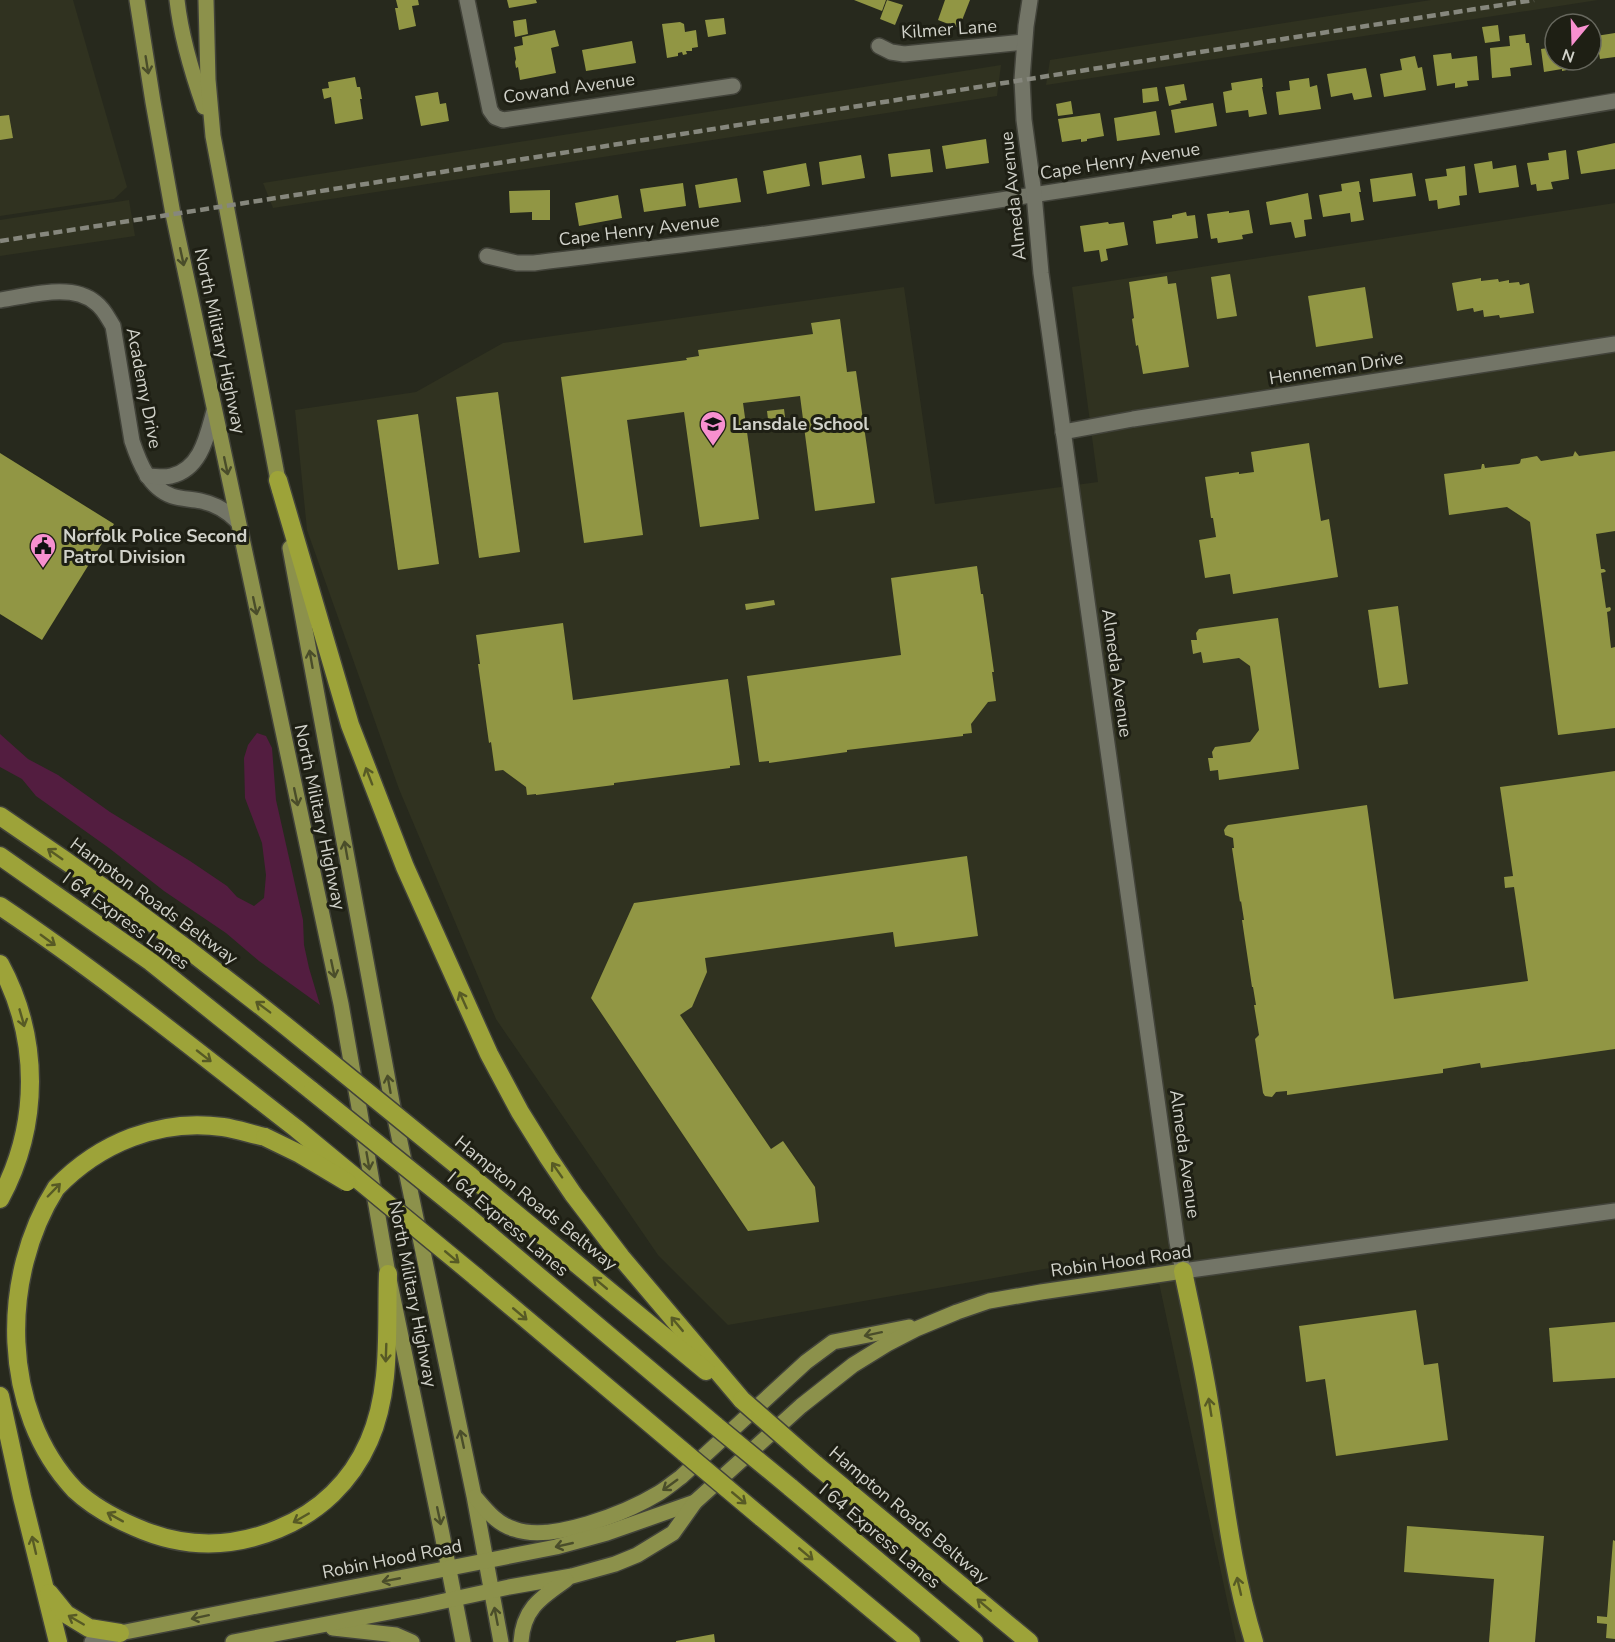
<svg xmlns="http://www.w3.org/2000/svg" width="1615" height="1642" font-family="'Nunito Sans',sans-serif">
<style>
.built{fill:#303220}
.green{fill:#531d40}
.building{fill:#919644}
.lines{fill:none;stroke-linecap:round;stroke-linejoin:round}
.street-casing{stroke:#42433a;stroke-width:18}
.secondary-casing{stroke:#42433a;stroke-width:18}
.primary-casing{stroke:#42433a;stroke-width:18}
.highway-casing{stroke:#42433a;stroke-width:21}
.street{stroke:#737567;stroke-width:15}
.secondary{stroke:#737567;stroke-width:15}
.primary{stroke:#8c914b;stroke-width:15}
.highway{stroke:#9da339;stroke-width:18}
.rail{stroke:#86877d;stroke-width:4.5;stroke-dasharray:9 4.5;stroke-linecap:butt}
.highway-bridge-casing{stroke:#42433a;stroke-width:21;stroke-linecap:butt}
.highway-bridge{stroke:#9da339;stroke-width:18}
.oneway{stroke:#4a4d2a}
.oneway2{stroke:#575a25}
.labels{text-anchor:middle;stroke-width:6;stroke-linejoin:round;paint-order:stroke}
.street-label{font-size:18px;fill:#d1d2ca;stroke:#1e1f14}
.poi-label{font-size:18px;font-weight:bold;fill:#d1d2ca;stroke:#1e1f14;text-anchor:start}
</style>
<rect width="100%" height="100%" fill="#27291d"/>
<g class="built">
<polygon points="0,0 73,0 127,187 114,199 0,216"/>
<polygon points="1431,0 1598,0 1046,85 1050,60"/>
<polygon points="1001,65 997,96 273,208 263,183"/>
<polygon points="129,200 135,236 0,256 0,220"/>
<polygon points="1615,203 1615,1642 1236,1642 1152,1250 728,1325 658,1255 496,1019 399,789 307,530 295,410 416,392 503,343 904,287 935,504 1098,482 1072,287"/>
</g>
<polygon class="green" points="257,733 266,736 272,748 276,800 303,920 304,945 309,968 320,1005 259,961 226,933 164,891 109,848 36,796 22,779 0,767 0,734 28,759 58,775 110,812 190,861 227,886 237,897 254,906 264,898 266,875 262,843 245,798 244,758 248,745"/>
<g class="building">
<polygon points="396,0 418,0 419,5 412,6 416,26 399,30 395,8 398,8"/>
<polygon points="507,0 536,0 537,3 509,8"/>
<polygon points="854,0 886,0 882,11"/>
<polygon points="887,0 903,5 895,25 880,19"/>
<polygon points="945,0 970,0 959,28 938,20"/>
<polygon points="724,18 726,34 708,37 705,20"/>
<polygon points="526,19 528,34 515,37 513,21"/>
<polygon points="680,22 684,24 685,32 696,30 698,47 692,48 692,51 686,51 687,54 683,55 682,52 678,53 678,56 667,58 662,24"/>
<polygon points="1498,25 1500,41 1485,43 1482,27"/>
<polygon points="555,30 559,46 551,48 556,73 520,80 518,67 516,68 515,62 516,59 514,47 523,45 522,37"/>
<polygon points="1615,33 1615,57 1600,59 1596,36"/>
<polygon points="1525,34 1526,43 1529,43 1532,65 1510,68 1511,76 1492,78 1490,48 1510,46 1509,36"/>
<polygon points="632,41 636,63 586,71 582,50"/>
<polygon points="1555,47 1555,60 1585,60 1586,65 1567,68 1567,70 1562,71 1562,69 1544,72 1541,49"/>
<polygon points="1451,53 1452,59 1477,56 1479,80 1467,81 1468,86 1455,88 1455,83 1437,86 1433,55"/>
<polygon points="1415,56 1418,68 1422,67 1426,90 1384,97 1380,74 1402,70 1400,59"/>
<polygon points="1366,68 1372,97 1354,100 1352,93 1331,97 1327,74"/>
<polygon points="355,77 357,87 360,87 362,99 360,99 363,119 335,124 331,97 324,99 322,89 329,88 328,82"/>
<polygon points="1262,78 1263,87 1262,87 1267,114 1249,117 1248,110 1226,113 1223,92 1232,90 1231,83"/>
<polygon points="1309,78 1310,87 1317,85 1321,109 1279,115 1276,92 1290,90 1289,81"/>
<polygon points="1184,84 1187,100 1180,101 1181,103 1169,106 1165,87"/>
<polygon points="1157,87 1159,101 1143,103 1142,89"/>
<polygon points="438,92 440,104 446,103 449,121 421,126 415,96"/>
<polygon points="1071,101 1073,114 1058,116 1056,104"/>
<polygon points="1213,103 1217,126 1175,133 1171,110"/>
<polygon points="1156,111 1160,135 1117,141 1114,118"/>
<polygon points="1100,113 1104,136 1087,139 1087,141 1081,142 1081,139 1062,142 1058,119"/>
<polygon points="9,115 13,138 0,140 0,116"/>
<polygon points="986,139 989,163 946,169 942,146"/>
<polygon points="1615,143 1615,169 1581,174 1577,151"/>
<polygon points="930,149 933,172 891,177 888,154"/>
<polygon points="1566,150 1569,179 1551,182 1553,189 1537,191 1536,184 1531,185 1527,163 1549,160 1548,153"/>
<polygon points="861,155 865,178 822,185 819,162"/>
<polygon points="1492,161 1493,169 1516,165 1519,187 1479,193 1474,164"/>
<polygon points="806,163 810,186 767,194 763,171"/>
<polygon points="1465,166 1467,195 1459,196 1460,205 1438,209 1437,200 1429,201 1425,179 1447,176 1446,169"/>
<polygon points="1412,173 1416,196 1373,202 1370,179"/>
<polygon points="737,178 741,202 699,208 695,185"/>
<polygon points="1359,181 1361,192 1359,192 1364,220 1351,222 1350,213 1323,217 1319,195 1342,191 1341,184"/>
<polygon points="683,183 686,206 644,212 640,189"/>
<polygon points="550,190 550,220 532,220 532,212 510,213 509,191"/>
<polygon points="1308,193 1312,219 1304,220 1306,236 1295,238 1291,222 1270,225 1266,202"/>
<polygon points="618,195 622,218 579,226 575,203"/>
<polygon points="1249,210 1253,233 1242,235 1243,239 1218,243 1217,238 1211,239 1207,214 1229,211 1229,213"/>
<polygon points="1186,212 1187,216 1195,215 1198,238 1156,244 1153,221 1172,218 1172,215"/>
<polygon points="1108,222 1109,224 1124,222 1128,245 1106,249 1108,260 1101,262 1099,250 1084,252 1080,226"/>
<polygon points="1230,274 1237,316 1217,319 1211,277"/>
<polygon points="1167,276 1168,284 1176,283 1189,367 1143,374 1138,345 1136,346 1132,319 1134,318 1129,282"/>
<polygon points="1481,278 1481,281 1498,279 1499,282 1509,280 1509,283 1519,282 1520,285 1529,283 1534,313 1500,318 1499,315 1484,317 1483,310 1474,312 1473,308 1457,311 1452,283"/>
<polygon points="1365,287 1373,338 1316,347 1308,296"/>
<polygon points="840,319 847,372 856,371 875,503 815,511 800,396 743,403 759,519 700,527 684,412 627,420 643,535 584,543 561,377 687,360 686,358 699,356 698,350 813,334 811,323"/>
<polygon points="498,392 520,552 479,558 456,397"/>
<polygon points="784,409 785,417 768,419 767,411"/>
<polygon points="418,414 439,564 398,570 377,420"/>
<polygon points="1309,443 1321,521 1329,519 1338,577 1233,594 1230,574 1205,578 1199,540 1216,537 1213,518 1211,518 1205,477 1239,472 1239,474 1254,472 1251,452"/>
<polygon points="1575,451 1579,456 1615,451 1615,531 1596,534 1601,569 1604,569 1606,571 1605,572 1601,573 1606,608 1610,607 1611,609 1610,611 1607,612 1611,648 1615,647 1615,728 1558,735 1530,522 1507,507 1449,515 1444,474 1481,469 1482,464 1484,464 1485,468 1518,464 1520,463 1521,459 1537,456 1541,461 1573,456"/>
<polygon points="0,453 114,524 42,640 0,614"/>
<polygon points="977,566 981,594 983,594 994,672 992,672 996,701 988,702 971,724 972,733 963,734 963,736 847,750 847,752 769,763 769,761 759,762 747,676 901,655 891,578"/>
<polygon points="774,600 775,605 746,610 745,604"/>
<polygon points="1398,606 1408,684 1379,688 1368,610"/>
<polygon points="1278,618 1299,769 1219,780 1218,770 1210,771 1208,758 1213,758 1212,752 1215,747 1250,742 1259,730 1250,666 1239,658 1203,663 1201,652 1193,654 1191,640 1197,640 1196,633 1199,629"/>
<polygon points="563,623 573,700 728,679 740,765 730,766 730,768 614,783 614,785 536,795 536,794 527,795 526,787 503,770 495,771 491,742 489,743 478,664 480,664 476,635"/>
<polygon points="1615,771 1615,1049 1481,1068 1480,1063 1443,1069 1443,1073 1287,1095 1287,1091 1276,1092 1272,1097 1265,1096 1263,1093 1255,1039 1259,1035 1254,1005 1256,1005 1253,987 1252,987 1242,920 1244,920 1241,901 1240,902 1232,848 1234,848 1233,838 1225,835 1224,830 1226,827 1228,825 1367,805 1394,999 1528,981 1514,887 1505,888 1504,877 1513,876 1500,787"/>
<polygon points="967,856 978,936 895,947 893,932 705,958 707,972 692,1007 680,1015 771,1149 783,1141 815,1187 819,1222 748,1231 591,998 634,903"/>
<polygon points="1416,1310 1424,1365 1438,1363 1448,1440 1336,1456 1325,1379 1306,1382 1299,1326"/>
<polygon points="1615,1322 1615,1378 1553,1382 1549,1328"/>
<polygon points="1407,1526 1544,1536 1535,1642 1489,1642 1494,1579 1404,1572"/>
<polygon points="1613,1540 1615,1541 1615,1639 1606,1638 1607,1624 1597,1623 1597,1616 1607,1617"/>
<polygon points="714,1634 715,1642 676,1642 676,1641"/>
</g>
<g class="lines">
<g class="street-casing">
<g id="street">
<polyline points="467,0 490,110 495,117 503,120 733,86"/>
<polyline points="879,46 891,52 904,54 1024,42"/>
<path d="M487 256 517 263H534C630 251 727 240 823 226 1087 188 1351 146 1615 101"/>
<path d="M0 300C29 296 72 282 96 303 104 309 108 318 113 326L132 441C139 462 149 488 172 496 181 499 191 499 201 501 215 504 227 511 237 521"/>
<polyline points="1063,432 1133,419 1615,344"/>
<path d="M147 476C155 476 164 478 171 476 201 469 207 436 214 411"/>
</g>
</g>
<g class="secondary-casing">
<g id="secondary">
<polyline points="1030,0 1026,26 1022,79 1024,120 1034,194 1041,273 1177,1242 1183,1271 1615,1211"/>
<polyline points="92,1642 120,1633"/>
</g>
</g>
<g class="primary-casing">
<g id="primary">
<polyline points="137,0 153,102 173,214 341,1004 388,1274 442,1534 463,1642"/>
<path d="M177 0C181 37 192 73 204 107"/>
<polyline points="206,0 208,80 213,136 280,491"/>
<polyline points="290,548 394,1113 474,1496 501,1642"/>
<path d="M475 1497C486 1510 497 1524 514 1529 551 1543 626 1513 659 1493 667 1488 674 1482 681 1477L806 1362 833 1342 909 1327"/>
<polyline points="333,1628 396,1635 412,1642"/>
<polyline points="120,1633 556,1547 607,1533 695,1502"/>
<polyline points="233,1642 421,1606 509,1587 572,1576 615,1564 637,1555 673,1533 695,1502 801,1406 853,1365 887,1344 916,1329 957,1312 989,1301 1041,1292 1183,1271"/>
<path d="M521 1642C523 1608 542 1597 566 1580"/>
</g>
</g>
<g class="highway-casing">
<g id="highway">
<polyline points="278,480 350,725 405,867 489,1054 520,1112 548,1157 573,1194 621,1257 742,1400"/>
<path d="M0 816C106 887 209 963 308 1044"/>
<polyline points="0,856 151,962 312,1091"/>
<path d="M0 906C103 975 200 1054 298 1130"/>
<path d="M0 964C40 1038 40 1125 0 1199"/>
<path d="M265 1137C251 1134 237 1129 223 1127 160 1118 99 1143 56 1188 0 1276 0 1411 75 1490 92 1506 114 1518 135 1527 182 1548 230 1549 278 1529 319 1512 351 1482 369 1441 392 1389 386 1329 388 1274"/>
<polyline points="469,1175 706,1371"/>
<polyline points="467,1216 716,1426"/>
<path d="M1183 1271C1192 1315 1202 1358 1209 1402 1223 1483 1230 1564 1254 1642"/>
<polyline points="475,1276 685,1453"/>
<polyline points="0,1396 22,1497 58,1642"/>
<polyline points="815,1464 1029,1642"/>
<polyline points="790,1487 974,1642"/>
<polyline points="761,1517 911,1642"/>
<polyline points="49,1593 66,1614 89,1628 120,1633"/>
</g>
</g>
<use href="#street" class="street"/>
<use href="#secondary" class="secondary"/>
<use href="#primary" class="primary"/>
<use href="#highway" class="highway"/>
<path class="rail" d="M0 241C512 162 1022 79 1534 0"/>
<g class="highway-bridge-casing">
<g id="highway-bridge">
<polyline points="308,1044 469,1175"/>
<polyline points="312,1091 467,1216"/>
<polyline points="298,1130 475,1276"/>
<polyline points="265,1137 300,1154 347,1182"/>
<polyline points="742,1400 815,1464"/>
<polyline points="716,1426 790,1487"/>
<polyline points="685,1453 761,1517"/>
</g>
</g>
<use href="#highway-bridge" class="highway-bridge"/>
</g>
<defs><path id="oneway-shaft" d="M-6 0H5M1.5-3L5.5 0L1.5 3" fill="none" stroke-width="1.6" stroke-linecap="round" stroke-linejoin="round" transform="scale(1.5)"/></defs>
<g class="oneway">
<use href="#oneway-shaft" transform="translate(147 65) rotate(81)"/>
<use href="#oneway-shaft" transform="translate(182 257) rotate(78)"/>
<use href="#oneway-shaft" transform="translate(226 466) rotate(78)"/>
<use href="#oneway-shaft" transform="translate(255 606) rotate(78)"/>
<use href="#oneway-shaft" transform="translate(311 659) rotate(-100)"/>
<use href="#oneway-shaft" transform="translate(296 797) rotate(78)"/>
<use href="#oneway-shaft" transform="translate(346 850) rotate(-100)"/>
<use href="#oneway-shaft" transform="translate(333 969) rotate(78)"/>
<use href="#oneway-shaft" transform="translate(389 1084) rotate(-100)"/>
<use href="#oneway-shaft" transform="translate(368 1161) rotate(80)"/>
<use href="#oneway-shaft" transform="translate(873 1334) rotate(168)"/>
<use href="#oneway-shaft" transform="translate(462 1439) rotate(-102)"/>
<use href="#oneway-shaft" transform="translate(670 1485) rotate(144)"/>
<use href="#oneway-shaft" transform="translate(439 1516) rotate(78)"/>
<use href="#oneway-shaft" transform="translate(564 1545) rotate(167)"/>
<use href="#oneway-shaft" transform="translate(391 1580) rotate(169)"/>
<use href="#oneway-shaft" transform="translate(496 1616) rotate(-101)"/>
<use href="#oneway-shaft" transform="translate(200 1617) rotate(168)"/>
</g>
<g class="oneway2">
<use href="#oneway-shaft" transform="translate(369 776) rotate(-111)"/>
<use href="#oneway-shaft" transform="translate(55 854) rotate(-145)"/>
<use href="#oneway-shaft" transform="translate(48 940) rotate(36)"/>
<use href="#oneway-shaft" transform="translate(463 1000) rotate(-114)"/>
<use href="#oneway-shaft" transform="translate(263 1007) rotate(-143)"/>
<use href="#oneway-shaft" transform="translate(22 1018) rotate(74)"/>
<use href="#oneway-shaft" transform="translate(204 1056) rotate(38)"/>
<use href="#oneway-shaft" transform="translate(557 1170) rotate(-125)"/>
<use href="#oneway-shaft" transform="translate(54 1190) rotate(-46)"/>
<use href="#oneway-shaft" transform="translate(452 1257) rotate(40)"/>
<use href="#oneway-shaft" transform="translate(600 1283) rotate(-140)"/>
<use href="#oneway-shaft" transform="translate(520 1314) rotate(40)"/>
<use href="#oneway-shaft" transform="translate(677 1324) rotate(-130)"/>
<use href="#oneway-shaft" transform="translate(386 1353) rotate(92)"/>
<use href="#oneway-shaft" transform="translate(1210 1407) rotate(-99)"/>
<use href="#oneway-shaft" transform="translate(739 1498) rotate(40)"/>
<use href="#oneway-shaft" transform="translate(115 1517) rotate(-151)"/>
<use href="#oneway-shaft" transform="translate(301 1518) rotate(150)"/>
<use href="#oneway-shaft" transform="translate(34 1545) rotate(-103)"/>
<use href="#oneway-shaft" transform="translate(806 1554) rotate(40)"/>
<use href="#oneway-shaft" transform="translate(1239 1586) rotate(-103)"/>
<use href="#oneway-shaft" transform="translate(984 1605) rotate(-140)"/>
<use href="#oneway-shaft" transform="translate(76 1620) rotate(-150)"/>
</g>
<defs>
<g id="school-pin" transform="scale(1.35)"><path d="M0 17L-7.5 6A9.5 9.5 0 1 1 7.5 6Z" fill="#f790cf" stroke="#1e1f14"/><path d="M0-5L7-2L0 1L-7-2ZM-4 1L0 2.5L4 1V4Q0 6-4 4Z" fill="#111"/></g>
<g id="civic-pin" transform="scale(1.35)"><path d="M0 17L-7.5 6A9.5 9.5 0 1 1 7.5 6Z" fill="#f790cf" stroke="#1e1f14"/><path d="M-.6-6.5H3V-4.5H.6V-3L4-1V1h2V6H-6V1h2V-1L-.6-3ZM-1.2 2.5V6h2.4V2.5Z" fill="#111"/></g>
</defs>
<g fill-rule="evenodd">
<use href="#school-pin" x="713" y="424"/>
<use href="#civic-pin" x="43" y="546"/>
</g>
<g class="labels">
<g class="street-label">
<text transform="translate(949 29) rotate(-4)" y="6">Kilmer Lane</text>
<text transform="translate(569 88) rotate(-8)" y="6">Cowand Avenue</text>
<text transform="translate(1120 161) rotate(-9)" y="6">Cape Henry Avenue</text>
<text transform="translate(1013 196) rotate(-96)" y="6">Almeda Avenue</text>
<text transform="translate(639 230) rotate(-7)" y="6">Cape Henry Avenue</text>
<text transform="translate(220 341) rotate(78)" y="6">North Military Highway</text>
<text transform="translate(1336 368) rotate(-9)" y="6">Henneman Drive</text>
<text transform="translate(144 388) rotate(79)" y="6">Academy Drive</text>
<text transform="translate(1117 673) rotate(82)" y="6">Almeda Avenue</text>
<text transform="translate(320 817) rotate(78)" y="6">North Military Highway</text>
<text transform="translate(154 901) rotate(36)" y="6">Hampton Roads Beltway</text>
<text transform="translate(126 921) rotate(36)" y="6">I 64 Express Lanes</text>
<text transform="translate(1185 1154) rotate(82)" y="6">Almeda Avenue</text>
<text transform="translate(536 1203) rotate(39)" y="6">Hampton Roads Beltway</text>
<text transform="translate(508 1224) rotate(40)" y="6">I 64 Express Lanes</text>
<text transform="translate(1121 1261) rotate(-8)" y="6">Robin Hood Road</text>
<text transform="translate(413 1294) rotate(79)" y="6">North Military Highway</text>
<text transform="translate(909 1515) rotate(40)" y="6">Hampton Roads Beltway</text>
<text transform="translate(880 1536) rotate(40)" y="6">I 64 Express Lanes</text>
<text transform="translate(392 1559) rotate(-11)" y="6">Robin Hood Road</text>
</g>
<g class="poi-label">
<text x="732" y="430">Lansdale School</text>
<text x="63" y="542">Norfolk Police Second<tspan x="63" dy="21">Patrol Division</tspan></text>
</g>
</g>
<g transform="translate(1573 42) rotate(199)"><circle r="28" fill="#1e1f14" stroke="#66675d" stroke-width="1.5"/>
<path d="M0-4.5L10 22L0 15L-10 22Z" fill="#f790cf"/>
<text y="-9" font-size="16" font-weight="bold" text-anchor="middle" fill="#d1d2ca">N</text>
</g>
</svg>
